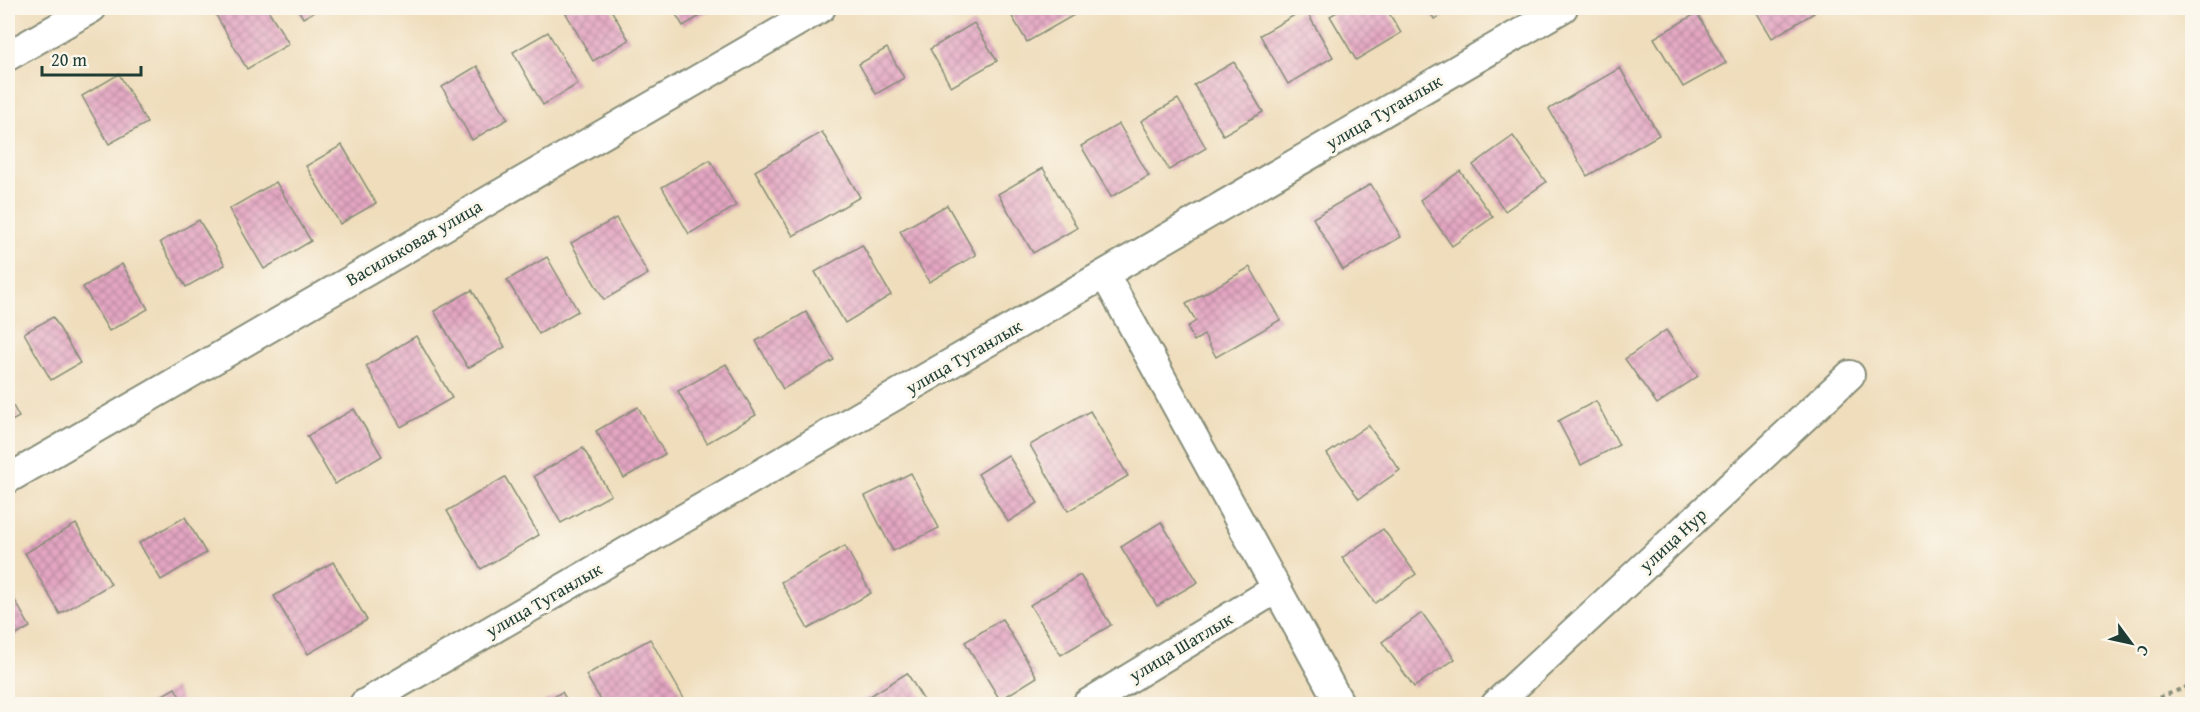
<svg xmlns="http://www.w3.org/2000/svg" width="2200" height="712" font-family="'Gentium Book Plus',serif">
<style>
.building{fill:url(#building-cross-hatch)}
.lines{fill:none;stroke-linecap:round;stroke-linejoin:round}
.minor-casing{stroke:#878d78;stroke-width:32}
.path{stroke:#878d78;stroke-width:4;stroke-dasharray:4.5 4.5;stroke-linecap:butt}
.minor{stroke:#fff;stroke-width:28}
.labels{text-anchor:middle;stroke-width:6;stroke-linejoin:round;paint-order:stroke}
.street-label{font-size:18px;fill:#1f3d34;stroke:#fbf7ec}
</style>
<defs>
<pattern id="building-cross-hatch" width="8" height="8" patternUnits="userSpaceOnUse" patternTransform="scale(1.5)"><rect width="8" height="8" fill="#e4a6c2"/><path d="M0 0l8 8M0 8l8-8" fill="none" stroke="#b8889e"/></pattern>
</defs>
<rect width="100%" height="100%" fill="#fbf7ec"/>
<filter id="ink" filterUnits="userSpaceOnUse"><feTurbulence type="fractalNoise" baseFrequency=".0167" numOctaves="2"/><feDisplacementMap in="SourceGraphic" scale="12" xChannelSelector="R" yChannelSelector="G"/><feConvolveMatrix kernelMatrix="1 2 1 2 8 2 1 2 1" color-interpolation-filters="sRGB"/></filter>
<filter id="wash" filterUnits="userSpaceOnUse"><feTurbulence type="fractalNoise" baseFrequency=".008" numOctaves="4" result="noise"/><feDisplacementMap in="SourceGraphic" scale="24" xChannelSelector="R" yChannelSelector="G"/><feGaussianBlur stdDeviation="1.35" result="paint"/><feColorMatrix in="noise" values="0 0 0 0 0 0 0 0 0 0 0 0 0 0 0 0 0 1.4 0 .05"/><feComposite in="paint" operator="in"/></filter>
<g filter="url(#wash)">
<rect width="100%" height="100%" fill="#efddbb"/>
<g id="blocks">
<g class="building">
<polygon points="229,8 267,8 289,44 247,69 216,15"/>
<polygon points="297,8 321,8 303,18"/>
<polygon points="563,8 610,8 629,40 593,61"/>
<polygon points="672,8 714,8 683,26"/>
<polygon points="1007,8 1070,8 1074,15 1027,42"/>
<polygon points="1344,8 1386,8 1401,33 1356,60 1330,16"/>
<polygon points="1428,8 1454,8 1434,19"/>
<polygon points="1754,8 1811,8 1814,13 1772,38"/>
<polygon points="1305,9 1333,57 1288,84 1260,35"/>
<polygon points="1697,13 1726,63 1683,87 1654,38"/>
<polygon points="974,23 997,61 951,87 930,49"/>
<polygon points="548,32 578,84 543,105 513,52"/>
<polygon points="887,48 904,78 876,94 859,64"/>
<polygon points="1234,62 1263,112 1223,135 1194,85"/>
<polygon points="477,66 508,119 472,140 442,87"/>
<polygon points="1620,68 1659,135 1587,176 1549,109"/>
<polygon points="119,74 147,123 109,144 82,96"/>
<polygon points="1178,99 1206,148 1169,170 1141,121"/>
<polygon points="1119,124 1149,176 1111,197 1081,146"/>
<polygon points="822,132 860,197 793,236 755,171"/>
<polygon points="1513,136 1546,182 1505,211 1473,165"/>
<polygon points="342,145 376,203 340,224 306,166"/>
<polygon points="710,160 736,206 689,234 662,187"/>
<polygon points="1043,168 1077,228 1033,253 998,194"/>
<polygon points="1460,171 1493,217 1452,246 1420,200"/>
<polygon points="276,182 311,241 264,269 229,209"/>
<polygon points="1371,184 1401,237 1343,270 1313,218"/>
<polygon points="947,205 976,255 929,282 900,231"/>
<polygon points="616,218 648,274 604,300 571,243"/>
<polygon points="199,220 225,265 186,287 160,242"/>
<polygon points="862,245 891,295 845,323 815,272"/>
<polygon points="547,257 578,311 539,334 507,280"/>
<polygon points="122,264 148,309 109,331 83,287"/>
<polygon points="1250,267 1280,320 1216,357 1204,335 1194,341 1187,327 1196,321 1186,304"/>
<polygon points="472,290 505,347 468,368 434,311"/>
<polygon points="806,312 834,360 783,389 756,341"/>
<polygon points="53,317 80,363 51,380 24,333"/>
<polygon points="1666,330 1698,376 1657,404 1625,359"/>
<polygon points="416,336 452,398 401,427 366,366"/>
<polygon points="726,364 756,415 707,443 678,391"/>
<polygon points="8,397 19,417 8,423"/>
<polygon points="1596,401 1619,445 1581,465 1558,421"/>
<polygon points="638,407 665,454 624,478 596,431"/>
<polygon points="354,409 382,456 335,484 307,436"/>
<polygon points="1090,411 1128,476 1068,511 1030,445"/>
<polygon points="1368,425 1400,470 1359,499 1327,454"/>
<polygon points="583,448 611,495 561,523 534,476"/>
<polygon points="1008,455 1038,503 1008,522 978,474"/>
<polygon points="911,473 939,528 893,551 865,496"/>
<polygon points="505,477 539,535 481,569 447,511"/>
<polygon points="185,517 206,553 161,580 139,543"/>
<polygon points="1161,522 1198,582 1157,606 1121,547"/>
<polygon points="76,524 111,584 60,614 25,553"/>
<polygon points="1383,529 1416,574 1375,603 1342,558"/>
<polygon points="845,546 871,593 808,629 781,582"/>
<polygon points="333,562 367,620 308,654 274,596"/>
<polygon points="1080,575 1111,625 1061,655 1030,605"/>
<polygon points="8,588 30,627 8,640"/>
<polygon points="1422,613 1455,659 1414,687 1382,642"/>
<polygon points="1002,619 1037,677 1000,700 965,642"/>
<polygon points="650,639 687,704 603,704 586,675"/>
<polygon points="907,673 926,704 864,704 862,701"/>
<polygon points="175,688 184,704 147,704"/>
<polygon points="562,692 569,704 540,704"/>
</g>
</g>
</g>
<g filter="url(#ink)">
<use href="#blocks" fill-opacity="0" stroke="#878d78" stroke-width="1.5"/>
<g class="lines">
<g class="minor-casing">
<g id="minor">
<polyline points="8,56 92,8"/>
<polyline points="1105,275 1340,704"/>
<polyline points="8,479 821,8"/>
<polyline points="364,704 1563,8"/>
<polyline points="1087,704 1276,589"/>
<polyline points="1496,704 1850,375"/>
</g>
</g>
<polyline class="path" points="2142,704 2192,685"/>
<use href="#minor" class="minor"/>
</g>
</g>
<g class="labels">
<g class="street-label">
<text transform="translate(1384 112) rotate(-30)" y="6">улица Туганлык</text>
<text transform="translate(414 243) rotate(-30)" y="6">Васильковая улица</text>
<text transform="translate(964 357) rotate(-30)" y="6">улица Туганлык</text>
<text transform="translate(1673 540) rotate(-43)" y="6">улица Нур</text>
<text transform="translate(544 600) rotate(-30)" y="6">улица Туганлык</text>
<text transform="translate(1181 647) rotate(-31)" y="6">улица Шатлык</text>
</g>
</g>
<rect width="2200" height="712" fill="none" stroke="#fbf7ec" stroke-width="30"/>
<g transform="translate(2131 643) rotate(123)" stroke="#fbf7ec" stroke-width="4.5" paint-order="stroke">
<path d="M0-4.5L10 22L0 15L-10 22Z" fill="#1f3d34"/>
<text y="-9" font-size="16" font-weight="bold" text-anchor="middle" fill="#1f3d34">С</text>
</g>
<path d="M42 66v9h99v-9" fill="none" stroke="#1f3d34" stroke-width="3"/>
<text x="51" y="66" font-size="18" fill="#1f3d34" stroke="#fbf7ec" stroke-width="4.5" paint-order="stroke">20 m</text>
</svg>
